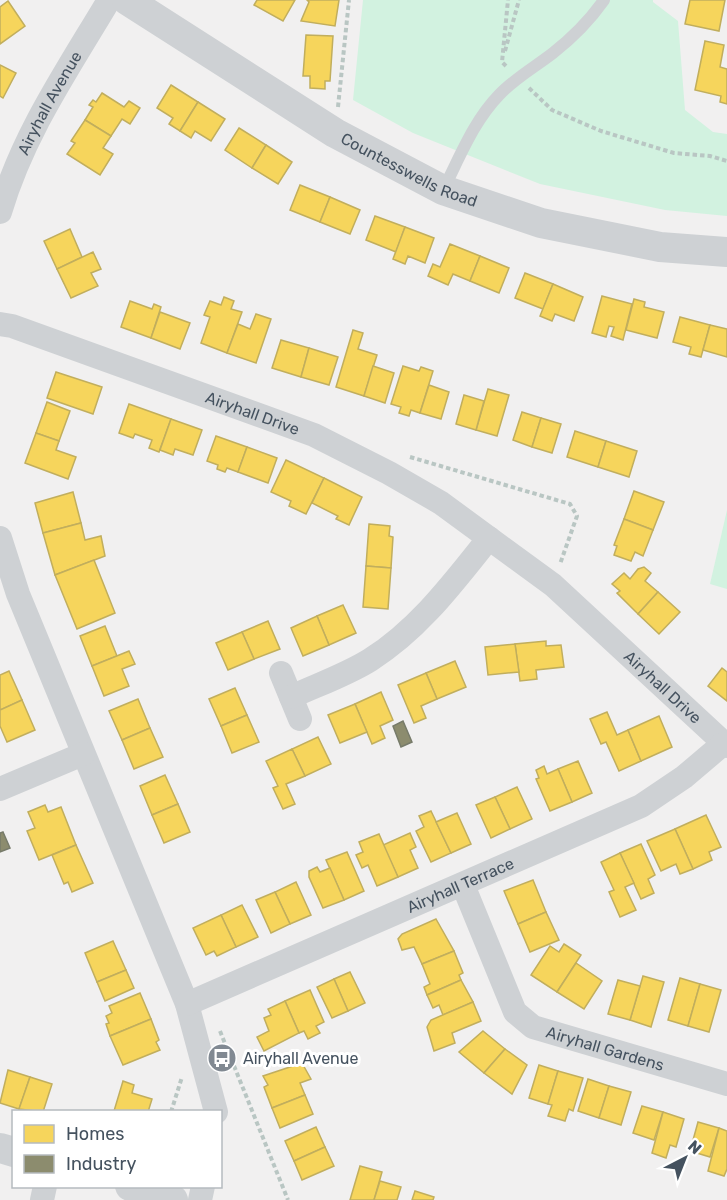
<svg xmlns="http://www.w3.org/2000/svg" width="727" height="1200" font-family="Rubik,sans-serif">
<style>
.green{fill:#d2f2e0}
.homes{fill:#f6d55c;stroke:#c1ae5d;stroke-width:1.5}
.industry{fill:#8c8c6e;stroke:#777b6a;stroke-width:1.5}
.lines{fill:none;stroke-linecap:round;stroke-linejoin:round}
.path{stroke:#b9c6c3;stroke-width:4;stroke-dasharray:4.5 3;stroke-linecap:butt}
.service{stroke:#ced1d4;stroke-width:12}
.minor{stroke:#ced1d4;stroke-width:24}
.tertiary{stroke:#ced1d4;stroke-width:30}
.labels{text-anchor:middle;stroke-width:6;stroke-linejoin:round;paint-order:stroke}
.street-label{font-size:16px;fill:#45525f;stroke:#fff}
.poi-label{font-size:16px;fill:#45525f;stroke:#fff;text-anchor:start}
</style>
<rect width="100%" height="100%" fill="#f1f0f0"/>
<g class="green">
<polygon points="363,0 653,0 653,2 678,21 685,110 713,132 727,134 727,216 665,210 540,184 413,133 353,100"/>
<polygon points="727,510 727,589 710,584"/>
</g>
<g class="homes">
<polygon points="257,0 295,0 283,21 254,5"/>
<polygon points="307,0 339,0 335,26 301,21 309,2"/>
<polygon points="690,0 725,0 719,31 685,24"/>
<polygon points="8,1 25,26 0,44 0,7"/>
<polygon points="306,35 333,36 330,81 325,81 325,89 310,88 310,76 303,76"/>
<polygon points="705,41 724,45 720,67 727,69 727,104 720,102 721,96 695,90"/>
<polygon points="0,65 16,73 3,98 0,96"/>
<polygon points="171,85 198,102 180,131 169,124 173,118 157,108"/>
<polygon points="102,93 124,107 129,101 140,108 130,124 122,119 111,136 85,120 93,107 89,105 93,100 96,102"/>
<polygon points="198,102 225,119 211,141 195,131 191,138 180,131"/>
<polygon points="85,120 111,136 103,148 113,154 100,175 67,154 75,143 71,141"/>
<polygon points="239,128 266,145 252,168 225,150"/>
<polygon points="266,145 292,162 278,184 252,168"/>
<polygon points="300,185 330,197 320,222 290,210"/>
<polygon points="330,197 360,210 350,234 320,222"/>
<polygon points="375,216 405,227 396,252 366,240"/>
<polygon points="405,227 434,238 425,263 408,256 405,264 393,259"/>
<polygon points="70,229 82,257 57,269 44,241"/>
<polygon points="450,244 480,256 470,281 453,274 448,285 428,276 433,264 440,267"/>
<polygon points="93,252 101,269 91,273 98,286 71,298 57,269"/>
<polygon points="480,256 509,268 499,293 470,281"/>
<polygon points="525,273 553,284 543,309 515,298"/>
<polygon points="553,284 583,297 574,321 555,314 552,321 540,316"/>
<polygon points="602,296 632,304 623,340 611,336 614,327 609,326 606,337 592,333"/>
<polygon points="224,297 234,301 231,309 242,312 227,353 201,343 210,317 204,315 210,301 221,305"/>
<polygon points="634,299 645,302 644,307 664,312 657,338 626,330"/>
<polygon points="130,301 152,309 154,304 161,307 151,338 121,327"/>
<polygon points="160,312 190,323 180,349 151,338"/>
<polygon points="256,314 271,319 256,363 227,353 238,324 250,329"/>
<polygon points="680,317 710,325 701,357 689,354 691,347 673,342"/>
<polygon points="710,325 727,329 727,357 703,350"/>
<polygon points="353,330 363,333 358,349 377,355 364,396 336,387"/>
<polygon points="281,340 309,348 301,377 272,368"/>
<polygon points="309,348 338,357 329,385 301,377"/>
<polygon points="373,366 394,373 385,403 364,396"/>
<polygon points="403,366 419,371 421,367 433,371 420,413 411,410 409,416 399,413 401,407 391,404"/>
<polygon points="56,372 102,387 93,414 47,398"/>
<polygon points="429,385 449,392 441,419 420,413"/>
<polygon points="488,389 509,395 497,436 476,430"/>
<polygon points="464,395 484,401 476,430 456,424"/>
<polygon points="47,402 70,411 59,441 36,433"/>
<polygon points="129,404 171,419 159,452 149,448 152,440 135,434 133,438 119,433"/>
<polygon points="522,412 541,418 532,447 513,440"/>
<polygon points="541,418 561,424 552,453 532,447"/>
<polygon points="171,419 202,430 193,455 175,449 173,455 160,450"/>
<polygon points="575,431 606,441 598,467 567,457"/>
<polygon points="36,433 59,441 56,450 76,457 68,479 25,463"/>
<polygon points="216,436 247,447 238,472 227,468 225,472 217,469 218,465 207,461"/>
<polygon points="606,441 637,451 629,477 598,467"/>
<polygon points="247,447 277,458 268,483 238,472"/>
<polygon points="286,460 324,478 306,514 289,506 291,501 271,492"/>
<polygon points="324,478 362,497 349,525 336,519 338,516 312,503"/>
<polygon points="634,491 664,502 653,530 624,519"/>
<polygon points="73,492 81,523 43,533 35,503"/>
<polygon points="624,519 653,530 643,556 635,552 631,561 614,555 617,546 614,545"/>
<polygon points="81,523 85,540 101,536 105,556 55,575 43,533"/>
<polygon points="369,524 390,526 389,536 393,537 391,568 366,566"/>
<polygon points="94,560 115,613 77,629 55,575"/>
<polygon points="366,566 391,568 388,609 363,607"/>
<polygon points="644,567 651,573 645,581 658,592 638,614 617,593 620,591 612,584 624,573 630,579 638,569"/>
<polygon points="658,592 680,612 659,634 638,614"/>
<polygon points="343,605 356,633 329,645 317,616"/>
<polygon points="317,616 329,645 303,656 291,628"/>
<polygon points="268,621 280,649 254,659 242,632"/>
<polygon points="105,626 117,656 92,666 80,636"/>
<polygon points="242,632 254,659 228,670 216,643"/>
<polygon points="546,641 546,646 561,645 564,667 536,670 537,679 520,681 515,644"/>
<polygon points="515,644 519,672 488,675 485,647"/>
<polygon points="129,651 135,664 122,669 129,686 104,696 92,666"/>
<polygon points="455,661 466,687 437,699 426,673"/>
<polygon points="722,668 727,672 727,701 708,686"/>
<polygon points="9,671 22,700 0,710 0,675"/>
<polygon points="426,673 437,699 421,706 426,718 414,723 398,685"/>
<polygon points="235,688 247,715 221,726 209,699"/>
<polygon points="381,692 393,720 380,726 385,738 372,744 355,704"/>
<polygon points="138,699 150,728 122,740 109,711"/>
<polygon points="22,700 35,730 7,742 0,726 0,710"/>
<polygon points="355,704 367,732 340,743 328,715"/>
<polygon points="607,712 617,735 628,730 641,761 619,771 606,742 601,744 590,719"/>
<polygon points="247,715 259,742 232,753 221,726"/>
<polygon points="659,716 672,747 641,761 628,730"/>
<polygon points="150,728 163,757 134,769 122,740"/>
<polygon points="318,737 331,764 305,776 292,749"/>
<polygon points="292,749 305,776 286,784 295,804 283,809 273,788 278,786 266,761"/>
<polygon points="578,761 592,793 572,802 558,769"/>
<polygon points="544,766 547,774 558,769 572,802 550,811 536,779 539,778 536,770"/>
<polygon points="165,775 178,804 152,815 140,786"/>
<polygon points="517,787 532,819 510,829 495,797"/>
<polygon points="495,797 510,829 491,838 476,805"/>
<polygon points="178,804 190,832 164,843 152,815"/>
<polygon points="45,805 48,812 61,807 76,845 39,860 27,831 35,828 28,812"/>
<polygon points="431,811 451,853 431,862 416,831 424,827 419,816"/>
<polygon points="457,813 471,844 451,853 436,822"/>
<polygon points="706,815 721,847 709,852 712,860 693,869 675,829"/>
<polygon points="675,829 693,869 680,874 676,864 661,871 647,841"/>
<polygon points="410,833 416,847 410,850 418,868 398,877 383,845"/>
<polygon points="379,834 398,877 377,886 368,865 362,868 356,855 363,852 359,842"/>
<polygon points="641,844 655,875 648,879 654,893 641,899 620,853"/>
<polygon points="76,845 93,883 72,892 68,882 64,884 52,855"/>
<polygon points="347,852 364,891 344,900 326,860"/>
<polygon points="620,853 634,883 625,887 636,910 620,917 609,892 614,890 601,862"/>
<polygon points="317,867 320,872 330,868 344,900 323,908 309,877 309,871"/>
<polygon points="533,880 546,912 518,924 504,891"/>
<polygon points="296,882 311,915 290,924 275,892"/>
<polygon points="275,892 290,924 271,933 256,900"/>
<polygon points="242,905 258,937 236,947 221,915"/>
<polygon points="546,912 559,940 530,952 518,924"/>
<polygon points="221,915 236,947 217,956 214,951 206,955 193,928"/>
<polygon points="436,919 454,951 422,964 414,947 402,950 398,939 402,934"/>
<polygon points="113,941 126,970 97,982 85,953"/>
<polygon points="564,944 581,955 557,992 531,975 550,946 559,952"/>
<polygon points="454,951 463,973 459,975 461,980 427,995 424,987 430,984 422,964"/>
<polygon points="576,963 602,981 584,1009 557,992"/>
<polygon points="126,970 134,988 105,1001 97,982"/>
<polygon points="350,972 365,1003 348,1011 334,979"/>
<polygon points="643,976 664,982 651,1027 630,1020"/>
<polygon points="680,978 700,984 688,1026 668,1020"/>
<polygon points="334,979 348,1011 332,1018 317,987"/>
<polygon points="461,980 473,1002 443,1015 439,1005 433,1008 427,995"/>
<polygon points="618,980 640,986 630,1020 608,1014"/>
<polygon points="700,984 721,990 709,1032 688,1026"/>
<polygon points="310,990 324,1022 316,1026 320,1033 308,1039 304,1031 299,1033 285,1001"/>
<polygon points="140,993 151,1019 110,1036 106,1024 109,1023 106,1016 112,1013 109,1006"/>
<polygon points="285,1001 299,1033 264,1051 257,1037 269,1031 264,1018 271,1015 268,1009"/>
<polygon points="473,1002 481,1021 452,1033 455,1043 434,1051 427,1027 431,1020"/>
<polygon points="151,1019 159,1040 156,1042 160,1050 123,1065 110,1036"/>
<polygon points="483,1031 505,1049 484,1073 459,1052"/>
<polygon points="505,1049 527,1065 512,1094 484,1073"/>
<polygon points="302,1063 311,1079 300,1083 305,1095 272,1108 264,1087 268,1085 263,1076"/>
<polygon points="539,1065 558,1071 548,1104 529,1098"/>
<polygon points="8,1070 30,1077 19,1109 0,1103"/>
<polygon points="558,1071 583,1078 573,1111 569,1109 565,1121 548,1116 552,1105 548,1104"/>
<polygon points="30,1077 52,1084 43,1112 19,1109"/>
<polygon points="588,1079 609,1086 599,1118 578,1111"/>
<polygon points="123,1081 134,1085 132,1093 152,1099 148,1112 114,1111"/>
<polygon points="609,1086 631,1092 621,1125 599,1118"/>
<polygon points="305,1095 313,1114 280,1128 272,1108"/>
<polygon points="642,1106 663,1112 654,1140 633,1133"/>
<polygon points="663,1112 684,1119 676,1147 670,1145 666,1158 652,1153"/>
<polygon points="698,1122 719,1128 710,1157 690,1151"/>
<polygon points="316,1127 325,1147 294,1161 285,1141"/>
<polygon points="719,1128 727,1131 727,1169 724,1176 708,1171"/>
<polygon points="325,1147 334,1166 302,1180 294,1161"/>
<polygon points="360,1166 382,1172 374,1200 350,1200"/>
<polygon points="380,1181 401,1187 397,1200 374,1200"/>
<polygon points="415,1191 434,1197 433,1200 412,1200"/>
</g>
<g class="industry">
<polygon points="403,721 412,742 401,747 393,726"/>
<polygon points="3,832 10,848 0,852 0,833"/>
</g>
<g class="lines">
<g class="path">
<polyline points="505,51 519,0"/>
<polyline points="506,66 502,62 508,0"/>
<polyline points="529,88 552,110 601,131 674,153 710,156 727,161"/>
<polyline points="338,107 349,0"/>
<polyline points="410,457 570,504 577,516 560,564"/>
<polyline points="220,1031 288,1200"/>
<polyline points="171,1112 182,1077"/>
</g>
<path class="service" d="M443 190C460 157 473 122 499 95 515 78 535 67 553 53 572 38 590 20 604 0"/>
<g class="minor">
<path id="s1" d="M0 212C23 134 68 69 109 0"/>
<path id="s2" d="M0 324 12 326 314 435 389 473 441 503 553 585 727 746"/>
<polyline points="0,538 18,594 187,1004 216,1112"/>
<polyline points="281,673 300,719"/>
<path d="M291 697C317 685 346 675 370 660 419 629 453 583 489 538"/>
<polyline points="0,789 83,754"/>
<path id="s3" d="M463 885 515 1012 533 1027 727 1084"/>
<path id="s4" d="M187 1004 641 806 684 777 723 744"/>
<polyline points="42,1200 45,1186"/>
<polyline points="200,1200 203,1186"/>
</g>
<g class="tertiary">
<path id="s5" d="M127 0 335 133 443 190 541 223 660 247 727 252"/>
<polyline points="0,1148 14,1152"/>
<polyline points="130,1186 173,1200"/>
</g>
</g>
<defs>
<g id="bus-disc" transform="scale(1.5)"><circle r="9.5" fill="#818992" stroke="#fff"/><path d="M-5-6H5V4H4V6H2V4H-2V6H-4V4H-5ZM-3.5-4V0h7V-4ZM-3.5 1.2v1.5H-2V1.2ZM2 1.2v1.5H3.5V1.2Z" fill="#fff"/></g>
</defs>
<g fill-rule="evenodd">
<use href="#bus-disc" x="222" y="1058"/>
</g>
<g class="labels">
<g class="street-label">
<text dy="6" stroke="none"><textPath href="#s1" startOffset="120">Airyhall Avenue</textPath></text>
<text dy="6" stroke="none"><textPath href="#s5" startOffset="330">Countesswells Road</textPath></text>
<text dy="6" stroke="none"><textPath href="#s2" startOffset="268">Airyhall Drive</textPath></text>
<text dy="6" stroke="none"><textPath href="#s2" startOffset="766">Airyhall Drive</textPath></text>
<text dy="6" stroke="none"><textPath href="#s4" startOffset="298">Airyhall Terrace</textPath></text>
<text dy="6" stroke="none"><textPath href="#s3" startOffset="236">Airyhall Gardens</textPath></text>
</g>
<g class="poi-label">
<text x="243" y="1064">Airyhall Avenue</text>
</g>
</g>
<rect x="12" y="1110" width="210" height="78" fill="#ffffff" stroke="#b5babf" stroke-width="1.5"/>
<rect x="24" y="1125" width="30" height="18" fill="#f6d55c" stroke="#b5babf" stroke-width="1.5"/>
<text x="66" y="1140" font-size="18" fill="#45525f">Homes</text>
<rect x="24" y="1155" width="30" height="18" fill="#8c8c6e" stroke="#b5babf" stroke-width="1.5"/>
<text x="66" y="1170" font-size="18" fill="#45525f">Industry</text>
<g transform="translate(685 1158) rotate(42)" stroke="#ffffff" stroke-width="4.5" paint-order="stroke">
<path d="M0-4.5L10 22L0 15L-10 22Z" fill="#45525f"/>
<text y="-9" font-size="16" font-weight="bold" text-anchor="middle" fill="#45525f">N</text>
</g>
</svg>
